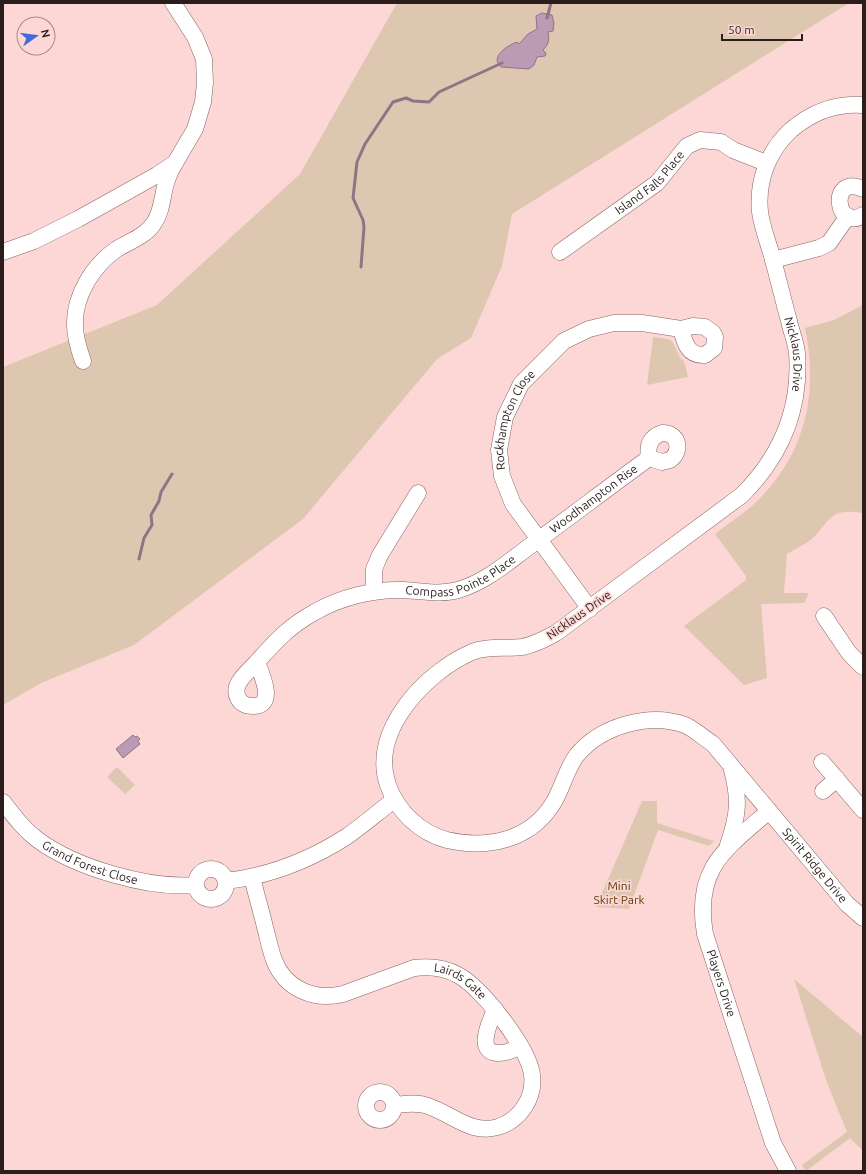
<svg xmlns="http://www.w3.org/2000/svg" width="866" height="1174" font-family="Ubuntu,sans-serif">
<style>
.green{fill:#dec7b0}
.water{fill:#bb9ab3;stroke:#907486}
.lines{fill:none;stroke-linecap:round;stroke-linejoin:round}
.stream{stroke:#907486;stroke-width:3}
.minor-casing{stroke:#856564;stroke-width:17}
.minor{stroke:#fff;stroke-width:16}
.labels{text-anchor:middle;stroke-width:3.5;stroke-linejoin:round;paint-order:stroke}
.street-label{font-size:12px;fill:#2a1d1c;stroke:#fcd7d5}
.park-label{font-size:12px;fill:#603b06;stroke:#fcd7d5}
</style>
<rect width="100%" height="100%" fill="#fcd7d5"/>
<g class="green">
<polygon points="397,3 849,3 512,214 502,266 471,338 437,359 303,519 134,645 41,683 3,705 3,367 157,305 300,174"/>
<path d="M863 305V513C832 508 832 517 814 537 807 544 795 549 787 554L784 593H809L804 603 761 604 767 678 744 685 684 626 746 580V576L715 534C730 522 747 512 760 498 807 450 818 391 805 328L834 320Z"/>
<path d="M653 337C678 340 670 339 681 359L684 361 688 377 647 385Z"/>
<polygon points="117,767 135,785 125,794 107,777"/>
<polygon points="642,801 657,801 657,823 714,841 709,846 658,830 629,909 596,907"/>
<polygon points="794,979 863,1037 863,1151 850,1138 806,1171 802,1165 847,1132 826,1080"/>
</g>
<g class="water">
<path d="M542 13 552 15 554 23 553 31 548 32C550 40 548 45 543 50L546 53 545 56 537 57 534 65 529 69 501 67C489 57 508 45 517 42L519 44 528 34 537 29 536 16Z"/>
<polygon points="133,735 135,737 137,736 140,739 138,741 140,744 123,758 116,749"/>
</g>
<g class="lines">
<g class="stream">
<polyline points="547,18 551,3"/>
<polyline points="361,267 364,227 363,220 353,198 357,162 365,144 393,102 406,98 413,101 429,102 439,92 502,63"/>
<polyline points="139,559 144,538 152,525 151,515 159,501 161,492 172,474"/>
</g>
<g class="minor-casing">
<g id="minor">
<path id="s1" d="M863 105C835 103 812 112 791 130 768 151 757 181 760 212 762 227 768 242 772 256 778 278 783 299 789 321 791 331 796 342 797 353 801 408 781 456 742 495L556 633C545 639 534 645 522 647 505 649 487 646 472 652 426 672 369 731 388 785 397 811 420 833 447 840 486 849 529 841 552 805 562 790 566 769 577 755 601 726 649 712 685 725 694 729 704 738 713 744L847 904 863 918"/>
<path d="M863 189C828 173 836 233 863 215"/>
<polyline points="3,252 34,241 78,219 157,175 175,163 195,129 203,102 205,83 204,59 195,37 173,3"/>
<path id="s2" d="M560 252 657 183 687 146 700 140 721 142 733 150 766 163"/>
<polyline points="773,260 819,248 829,243 848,216"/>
<path d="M83 361C79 350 75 337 75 325 74 296 93 265 117 249 130 241 146 236 154 223 163 210 162 194 167 180 169 174 172 168 175 163"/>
<path d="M662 433C678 432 683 451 670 460L662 462 649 458C647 446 650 437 662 433Z"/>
<polyline points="374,591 374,569 380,555 418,493"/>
<path id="s3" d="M590 609 513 504 502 476 499 450 505 417 521 384 564 341 589 329 614 323H642L681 329 693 326 705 327 713 333 715 337 714 348 705 355C688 356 685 344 681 329"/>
<polyline points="824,616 849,653 863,667"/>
<path id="s4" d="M257 662C261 673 277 706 253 706 246 706 241 704 238 698 231 684 248 672 256 663 275 642 289 626 315 612 341 597 374 589 404 590 422 591 441 595 458 590 486 582 508 562 530 546 570 517 609 487 649 458"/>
<polyline points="822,762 863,810"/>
<polyline points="823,791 837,779"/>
<path id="s5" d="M3 802C14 816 24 830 38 840 76 868 149 889 195 885"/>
<path id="s6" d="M769 811C724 850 694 869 705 934L773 1143 788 1171"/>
<path d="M728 845C738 816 740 800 732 770"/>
<circle cx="211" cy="884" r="15"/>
<path id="s7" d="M252 877C256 894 261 910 265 927 268 938 270 949 274 960 285 989 314 1001 343 994L414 968C429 966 444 967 458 975 482 988 529 1048 532 1075 535 1098 520 1120 498 1127 471 1135 452 1114 428 1106 417 1102 406 1104 395 1105"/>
<path d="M226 881C269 876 310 860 346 837 362 826 378 812 394 800"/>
<path d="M495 1009C492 1018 487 1027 486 1036 482 1060 508 1054 520 1046"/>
<circle cx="380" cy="1106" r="14"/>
</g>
</g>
<use href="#minor" class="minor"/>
</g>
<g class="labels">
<g class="street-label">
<text dy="4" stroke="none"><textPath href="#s2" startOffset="114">Island Falls Place</textPath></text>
<text dy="4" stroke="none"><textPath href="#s1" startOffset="316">Nicklaus Drive</textPath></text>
<text dy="4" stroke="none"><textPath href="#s3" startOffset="220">Rockhampton Close</textPath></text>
<text dy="4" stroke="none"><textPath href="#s4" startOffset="503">Woodhampton Rise</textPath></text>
<text dy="4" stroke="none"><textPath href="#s4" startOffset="345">Compass Pointe Place</textPath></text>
<text transform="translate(579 615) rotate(-35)" y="4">Nicklaus Drive</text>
<text dy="4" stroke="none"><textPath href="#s5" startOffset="109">Grand Forest Close</textPath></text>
<text dy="4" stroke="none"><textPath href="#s1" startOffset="1531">Spirit Ridge Drive</textPath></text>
<text dy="4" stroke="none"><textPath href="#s6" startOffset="200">Players Drive</textPath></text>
<text dy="4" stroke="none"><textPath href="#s7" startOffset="296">Lairds Gate</textPath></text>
</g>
<g class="park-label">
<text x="619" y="890">Mini<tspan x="619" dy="14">Skirt Park</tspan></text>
</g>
</g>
<rect width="866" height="1174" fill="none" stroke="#2a1d1c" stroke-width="8"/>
<g transform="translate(36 36) rotate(76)"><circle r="19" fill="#fcd7d5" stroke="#a88d8b"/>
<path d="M0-3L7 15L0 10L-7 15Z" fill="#416cde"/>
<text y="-6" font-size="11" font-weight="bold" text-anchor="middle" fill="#2a1d1c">N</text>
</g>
<path d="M722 34v6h80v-6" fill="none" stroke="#2a1d1c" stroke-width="2"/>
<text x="728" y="34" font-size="12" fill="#2a1d1c" stroke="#fcd7d5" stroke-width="3" paint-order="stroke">50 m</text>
</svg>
